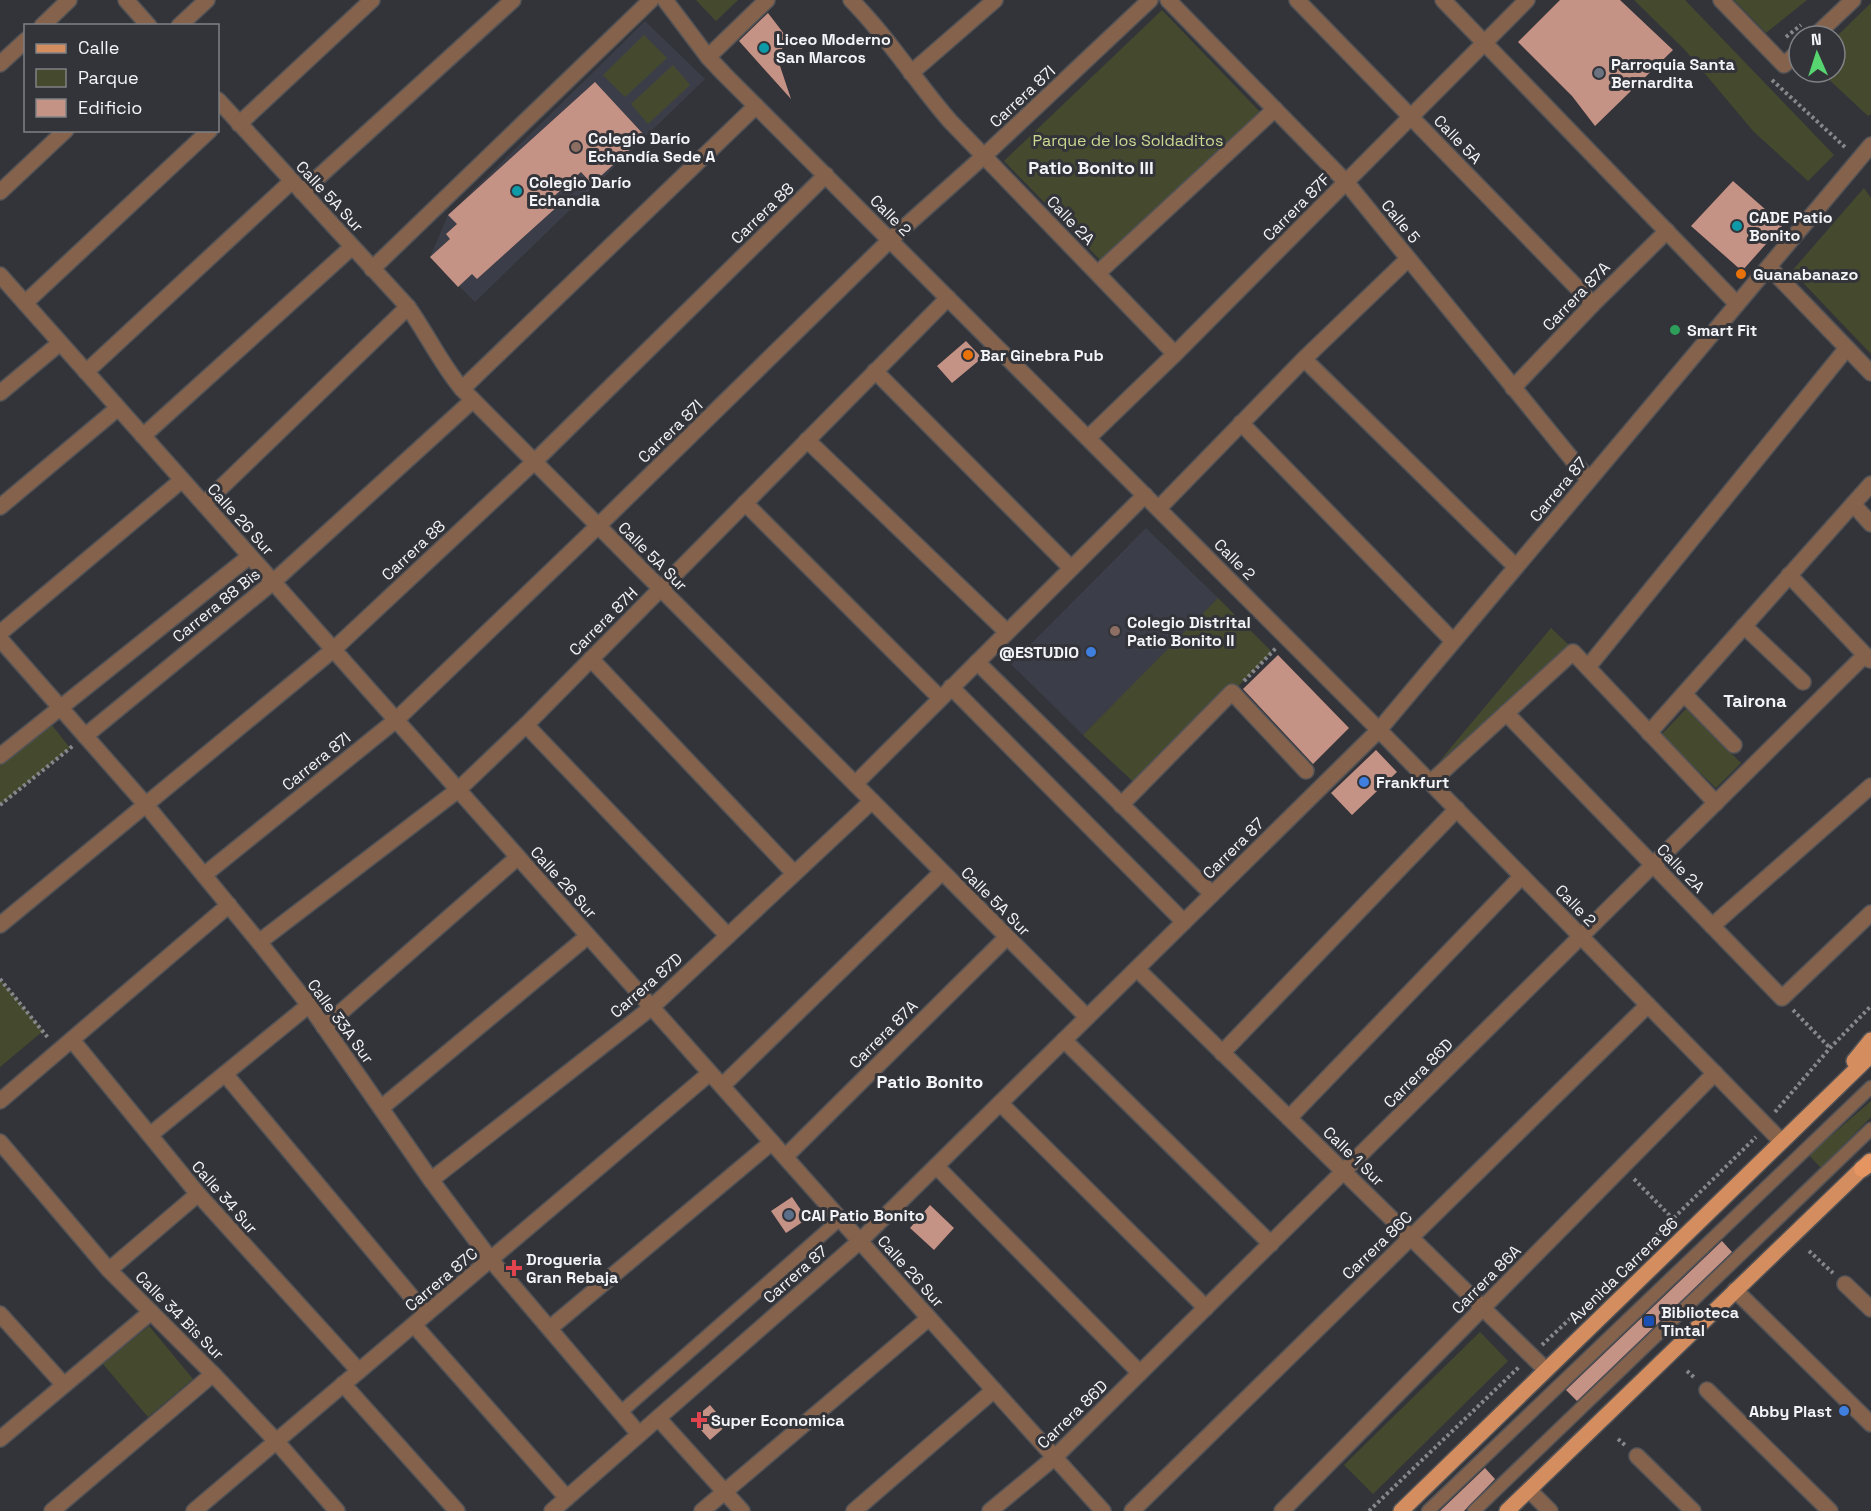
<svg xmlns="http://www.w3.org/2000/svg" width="1871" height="1511" font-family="'Space Grotesk',sans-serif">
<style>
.built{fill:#3b3e48}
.green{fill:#454a2f}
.building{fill:#c59286}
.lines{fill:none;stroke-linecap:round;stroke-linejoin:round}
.service-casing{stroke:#525357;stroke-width:15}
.minor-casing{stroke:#525357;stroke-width:18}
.tertiary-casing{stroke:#525357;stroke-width:18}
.primary-casing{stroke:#525357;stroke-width:18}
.trunk-casing{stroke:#525357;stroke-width:20}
.path{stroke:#86878b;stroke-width:4;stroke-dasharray:3 3;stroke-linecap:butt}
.service{stroke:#85624c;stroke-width:12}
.minor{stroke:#85624c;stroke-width:15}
.tertiary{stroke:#85624c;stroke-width:15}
.primary{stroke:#d48d5f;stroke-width:15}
.trunk{stroke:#e49562;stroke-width:16}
.culture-dot{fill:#0f9aa8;stroke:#333439;stroke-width:2}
.worship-dot{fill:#6b7280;stroke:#333439;stroke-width:2}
.education-dot{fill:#8d6e63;stroke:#333439;stroke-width:2}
.food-dot{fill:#e8710a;stroke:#333439;stroke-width:2}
.leisure-dot{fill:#2e9e5b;stroke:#333439;stroke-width:2}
.shop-dot{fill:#3f7fe0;stroke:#333439;stroke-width:2}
.service-dot{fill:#5c6f8a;stroke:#333439;stroke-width:2}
.health-dot{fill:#e0444e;stroke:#333439;stroke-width:2}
.transit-dot{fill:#1a4fb4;stroke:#333439;stroke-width:2}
.labels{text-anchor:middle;stroke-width:6;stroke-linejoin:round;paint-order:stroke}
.poi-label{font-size:16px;font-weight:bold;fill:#f3f4f7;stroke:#333439;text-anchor:start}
.street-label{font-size:16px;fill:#f3f4f7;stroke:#333439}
.park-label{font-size:16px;fill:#cdda92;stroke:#333439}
.neighbourhood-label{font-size:18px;font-weight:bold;fill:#f3f4f7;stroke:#333439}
</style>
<rect width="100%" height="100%" fill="#333439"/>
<g class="built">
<polygon points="645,21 705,79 475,302 430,257 448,215"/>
<polygon points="1146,528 1218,598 1083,735 1011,664"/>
</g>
<g class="green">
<polygon points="696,0 738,0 716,21"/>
<polygon points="1634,0 1685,0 1834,155 1808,181 1754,132 1685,50"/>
<polygon points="1734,0 1807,0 1766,33"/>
<polygon points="1871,3 1871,114 1868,116 1821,72 1835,72 1835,38"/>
<polygon points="1162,10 1260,112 1103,263 1004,161"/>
<polygon points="644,35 667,58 625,97 603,75"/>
<polygon points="673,65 690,85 648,124 631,104"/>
<polygon points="1864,188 1871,198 1871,354 1792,271"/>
<polygon points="1218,598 1272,652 1139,787 1083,735"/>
<polygon points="1551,628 1570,646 1438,763"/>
<polygon points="1686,709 1741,763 1716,788 1661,735"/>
<polygon points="47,719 70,748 0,805 0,756"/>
<polygon points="0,979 43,1031 0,1067"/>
<polygon points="1871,1101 1871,1117 1821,1168 1809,1155"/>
<polygon points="149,1326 193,1379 148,1417 103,1364"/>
<polygon points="1480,1332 1508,1361 1373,1494 1344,1465"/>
</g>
<g class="building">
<polygon points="1560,0 1620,0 1673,50 1595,126 1572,96 1518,42"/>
<polygon points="768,13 788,39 777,57 791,99 739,41"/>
<polygon points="595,82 645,136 592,184 581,172 552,198 559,205 477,279 472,274 458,287 430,257 450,239 446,234 457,224 448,215"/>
<polygon points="1733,181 1783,225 1742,271 1691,226"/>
<polygon points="966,341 982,358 952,383 937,366"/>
<polygon points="1278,655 1349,728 1313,764 1243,689"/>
<polygon points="1376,750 1397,772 1352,815 1331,793"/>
<polygon points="792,1197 807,1219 786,1233 771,1211"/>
<polygon points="930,1205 954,1228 934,1250 910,1228"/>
<polygon points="1722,1241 1732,1252 1577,1401 1566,1390"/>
<polygon points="710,1405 727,1425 710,1440 692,1420"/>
<polygon points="1485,1468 1495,1479 1464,1511 1440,1511"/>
</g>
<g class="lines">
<g class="service-casing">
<g id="service">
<polyline points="621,1412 840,1219"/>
<polyline points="1428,1511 1871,1087"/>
<polyline points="1474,1511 1871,1129"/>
</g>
</g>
<g class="minor-casing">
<g id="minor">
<polyline points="126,0 149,26"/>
<polyline points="665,0 708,57 724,74 1379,730"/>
<path d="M851 0C888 37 916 82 950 121L1175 354"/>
<polyline points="1168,0 1346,182 1589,480"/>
<polyline points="1297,0 1593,304"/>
<polyline points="1443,0 1737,304"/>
<polyline points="42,26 69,0"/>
<polyline points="179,26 207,0"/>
<polyline points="708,57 767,0"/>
<polyline points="0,64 26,40"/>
<polyline points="911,73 995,0"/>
<path d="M218 100 408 307C427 334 441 364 462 389L1087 1017"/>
<polyline points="239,124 372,0"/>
<polyline points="0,192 66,130"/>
<polyline points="302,192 513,0"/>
<polyline points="1769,267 1871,373"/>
<polyline points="372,269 651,0"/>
<polyline points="1098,273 1275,109"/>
<polyline points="25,303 210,130"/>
<polyline points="1304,359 1516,567"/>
<polyline points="875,371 1071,568"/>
<polyline points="86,372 292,181"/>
<polyline points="1513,388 1593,304 1667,231"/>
<polyline points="462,389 756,106"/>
<polyline points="0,393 60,343"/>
<polyline points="1241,423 1453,641"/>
<polyline points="143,436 352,247"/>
<polyline points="1088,438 1175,354 1527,0"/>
<polyline points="807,440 1007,632"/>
<polyline points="745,503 940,698"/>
<polyline points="204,504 408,307"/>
<polyline points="1853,504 1871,524"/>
<polyline points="0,507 118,408"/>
<polyline points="1159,508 1304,359 1408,259"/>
<polyline points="1789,575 1870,660"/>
<polyline points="1744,626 1803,682"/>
<polyline points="0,633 182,480"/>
<polyline points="0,639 146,805 259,942 309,1005 431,1180 491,1260 639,1434"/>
<polyline points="591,659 794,873"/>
<polyline points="977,662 1212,894"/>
<polyline points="1588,667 1847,348"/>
<polyline points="951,687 1184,922"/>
<polyline points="1684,694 1734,745"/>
<polyline points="1506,713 1782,998 1871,913"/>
<polyline points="526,725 728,936"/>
<polyline points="1649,733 1871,484"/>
<polyline points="85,736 273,582 473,400"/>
<polyline points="0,756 250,556"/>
<polyline points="1431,782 1573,652 1716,803"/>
<polyline points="855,784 1145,495"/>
<polyline points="1121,805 1232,692 1306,771"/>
<polyline points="204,875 396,720 598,526 890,240 984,156 1150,0"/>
<polyline points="0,925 333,650 534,462 826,175"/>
<polyline points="1712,926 1871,786"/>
<polyline points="259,942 458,790 526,725 948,298"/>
<polyline points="1137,969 1546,1370"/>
<polyline points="324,1027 518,857"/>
<polyline points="72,1040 198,1194 359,1371"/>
<polyline points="1064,1040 1271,1244"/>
<polyline points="1222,1053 1457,809"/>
<polyline points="225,1074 426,1314"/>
<polyline points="722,1086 942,872"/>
<polyline points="0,1101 229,905"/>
<polyline points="1000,1103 1206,1308"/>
<polyline points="381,1108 588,936"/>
<polyline points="1289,1118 1522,876"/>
<polyline points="150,1135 309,1005"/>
<polyline points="0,1142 109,1270 213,1374 276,1441 337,1511"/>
<polyline points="785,1157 1007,937"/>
<polyline points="936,1166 1140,1373"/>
<polyline points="431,1180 652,1007 872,801"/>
<polyline points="109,1270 198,1194"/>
<polyline points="1845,1284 1871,1309"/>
<polyline points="1735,1290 1871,1424"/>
<polyline points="0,1314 64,1385"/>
<polyline points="414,1325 567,1498"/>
<polyline points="550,1328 772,1142"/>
<polyline points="343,1384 457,1511"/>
<polyline points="1707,1390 1830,1511"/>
<polyline points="0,1439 151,1312"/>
<polyline points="1637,1456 1693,1511"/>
<polyline points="1529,1490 1550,1511"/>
<polyline points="52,1511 213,1374"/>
<polyline points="194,1511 710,1073"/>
<polyline points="552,1511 658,1418"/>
<polyline points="702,1511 929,1318"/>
<polyline points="854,1511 994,1390"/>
<polyline points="990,1511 1055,1457 1865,655"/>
<polyline points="1132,1511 1648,1005"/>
<polyline points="1282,1511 1715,1073"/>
</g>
</g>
<g class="tertiary-casing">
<g id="tertiary">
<polyline points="1721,0 1784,65 1799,51"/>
<polyline points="1815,36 1853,0"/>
<polyline points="0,275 866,1248 1103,1511"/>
<polyline points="1379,730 1781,1141"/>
<polyline points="742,1511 658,1418 860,1241 1379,730 1871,145"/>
</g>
</g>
<g class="primary-casing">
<g id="primary">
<polyline points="1854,1061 1871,1040"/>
<polyline points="1401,1511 1871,1055"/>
<polyline points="1507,1511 1870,1161"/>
</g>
</g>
<g class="trunk-casing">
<polyline id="trunk" points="1862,1169 1871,1163"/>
</g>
<g class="path">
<polyline points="1786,37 1801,25"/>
<polyline points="1772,80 1846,148"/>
<polyline points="1244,681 1276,648"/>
<polyline points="0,805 74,745"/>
<polyline points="0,979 49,1039"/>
<polyline points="1793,1010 1830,1048"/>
<polyline points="1775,1112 1830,1048 1871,1006"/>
<polyline points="1634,1179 1673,1219"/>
<polyline points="1809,1251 1833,1273"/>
<polyline points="1631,1260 1756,1137"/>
<polyline points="1542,1345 1622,1270"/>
<polyline points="1687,1371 1696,1379"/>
<polyline points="1618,1439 1625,1445"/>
<polyline points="1369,1511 1519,1367"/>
</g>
<use href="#service" class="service"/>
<use href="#minor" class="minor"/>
<use href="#tertiary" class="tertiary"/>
<use href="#primary" class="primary"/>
<use href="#trunk" class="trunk"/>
</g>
<g class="culture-dot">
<circle cx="764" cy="48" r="6"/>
<circle cx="517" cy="191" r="6"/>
<circle cx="1737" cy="226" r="6"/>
</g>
<circle class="worship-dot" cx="1599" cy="73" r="6"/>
<g class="education-dot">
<circle cx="576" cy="147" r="6"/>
<circle cx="1115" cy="631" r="6"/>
</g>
<g class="food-dot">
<circle cx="1741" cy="274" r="6"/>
<circle cx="968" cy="355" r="6"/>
</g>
<circle class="leisure-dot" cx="1675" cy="330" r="6"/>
<g class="shop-dot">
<circle cx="1091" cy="652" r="6"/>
<circle cx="1364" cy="782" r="6"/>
<circle cx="1844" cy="1411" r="6"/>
</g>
<circle class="service-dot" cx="789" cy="1215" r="6"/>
<g class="health-dot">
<path d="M511 1259h6v6h6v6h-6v6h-6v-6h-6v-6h6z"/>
<path d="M696 1411h6v6h6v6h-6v6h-6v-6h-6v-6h6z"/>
</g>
<rect class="transit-dot" x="1643" y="1315" width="12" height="12" rx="3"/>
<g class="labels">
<g class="poi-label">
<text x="776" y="45">Liceo Moderno<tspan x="776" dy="18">San Marcos</tspan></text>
<text x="1611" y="70">Parroquia Santa<tspan x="1611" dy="18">Bernardita</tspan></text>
<text x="588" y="144">Colegio Darío<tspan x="588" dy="18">Echandía Sede A</tspan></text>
<text x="529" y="188">Colegio Darío<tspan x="529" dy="18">Echandia</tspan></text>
<text x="1749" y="223">CADE Patio<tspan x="1749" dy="18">Bonito</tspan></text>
<text x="1753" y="280">Guanabanazo</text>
<text x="1687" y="336">Smart Fit</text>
<text x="980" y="361">Bar Ginebra Pub</text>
<text x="1127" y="628">Colegio Distrital<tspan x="1127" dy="18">Patio Bonito II</tspan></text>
<text x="1079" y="658" text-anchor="end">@ESTUDIO</text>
<text x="1376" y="788">Frankfurt</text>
<text x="801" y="1221">CAI Patio Bonito</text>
<text x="526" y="1265">Drogueria<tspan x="526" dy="18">Gran Rebaja</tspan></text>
<text x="1661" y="1318">Biblioteca<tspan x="1661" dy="18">Tintal</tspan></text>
<text x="1832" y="1417" text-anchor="end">Abby Plast</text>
<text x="711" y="1426">Super Economica</text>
</g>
<g class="street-label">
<text transform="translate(1022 96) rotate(-43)" y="6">Carrera 87I</text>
<text transform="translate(1458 139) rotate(46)" y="6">Calle 5A</text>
<text transform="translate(330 196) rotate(47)" y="6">Calle 5A Sur</text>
<text transform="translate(1296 207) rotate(-45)" y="6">Carrera 87F</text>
<text transform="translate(762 213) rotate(-44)" y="6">Carrera 88</text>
<text transform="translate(891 215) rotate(45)" y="6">Calle 2</text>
<text transform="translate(1071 220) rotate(46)" y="6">Calle 2A</text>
<text transform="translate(1401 221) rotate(51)" y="6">Calle 5</text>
<text transform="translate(1576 296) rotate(-46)" y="6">Carrera 87A</text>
<text transform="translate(670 431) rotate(-44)" y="6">Carrera 87I</text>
<text transform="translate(1558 489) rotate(-50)" y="6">Carrera 87</text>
<text transform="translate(241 519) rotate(48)" y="6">Calle 26 Sur</text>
<text transform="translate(413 550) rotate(-43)" y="6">Carrera 88</text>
<text transform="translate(653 556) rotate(45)" y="6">Calle 5A Sur</text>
<text transform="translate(1235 559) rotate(45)" y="6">Calle 2</text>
<text transform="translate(216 605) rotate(-39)" y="6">Carrera 88 Bis</text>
<text transform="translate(603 621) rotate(-45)" y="6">Carrera 87H</text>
<text transform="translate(316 761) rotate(-39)" y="6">Carrera 87I</text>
<text transform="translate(1233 848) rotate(-45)" y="6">Carrera 87</text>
<text transform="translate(1681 868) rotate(46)" y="6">Calle 2A</text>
<text transform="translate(564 882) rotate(48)" y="6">Calle 26 Sur</text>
<text transform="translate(996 901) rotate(45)" y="6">Calle 5A Sur</text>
<text transform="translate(1576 905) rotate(46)" y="6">Calle 2</text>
<text transform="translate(646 985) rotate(-41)" y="6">Carrera 87D</text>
<text transform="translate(341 1021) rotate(54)" y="6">Calle 33A Sur</text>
<text transform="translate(883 1034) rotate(-45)" y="6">Carrera 87A</text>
<text transform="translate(1418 1073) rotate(-45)" y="6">Carrera 86D</text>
<text transform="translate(1354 1156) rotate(44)" y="6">Calle 1 Sur</text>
<text transform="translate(225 1197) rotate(49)" y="6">Calle 34 Sur</text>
<text transform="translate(1377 1245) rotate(-44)" y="6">Carrera 86C</text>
<text transform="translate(1623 1270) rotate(-44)" y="6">Avenida Carrera 86</text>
<text transform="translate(911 1271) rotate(48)" y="6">Calle 26 Sur</text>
<text transform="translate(795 1274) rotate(-41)" y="6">Carrera 87</text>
<text transform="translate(441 1279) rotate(-40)" y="6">Carrera 87C</text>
<text transform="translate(1486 1279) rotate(-45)" y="6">Carrera 86A</text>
<text transform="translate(180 1315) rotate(45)" y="6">Calle 34 Bis Sur</text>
<text transform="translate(1072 1414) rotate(-44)" y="6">Carrera 86D</text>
</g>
<g class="park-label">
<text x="1128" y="146">Parque de los Soldaditos</text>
</g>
<g class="neighbourhood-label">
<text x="1091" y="174">Patio Bonito III</text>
<text x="1755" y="707">Tairona</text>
<text x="930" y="1088">Patio Bonito</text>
</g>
</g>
<rect x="24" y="24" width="195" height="108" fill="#333439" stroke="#808185" stroke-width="1.5"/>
<rect x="36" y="44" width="30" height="9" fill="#d48d5f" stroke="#808185" stroke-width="1.5"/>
<text x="78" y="54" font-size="18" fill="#f3f4f7">Calle</text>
<rect x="36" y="69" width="30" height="18" fill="#454a2f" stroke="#808185" stroke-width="1.5"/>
<text x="78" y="84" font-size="18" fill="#f3f4f7">Parque</text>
<rect x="36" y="99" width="30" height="18" fill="#c59286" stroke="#808185" stroke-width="1.5"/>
<text x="78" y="114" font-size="18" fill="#f3f4f7">Edificio</text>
<g transform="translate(1817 54) rotate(357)"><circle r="28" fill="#333439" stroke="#808185" stroke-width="1.5"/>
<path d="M0-4.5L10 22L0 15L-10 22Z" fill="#57d570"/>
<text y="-9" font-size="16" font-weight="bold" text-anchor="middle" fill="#f3f4f7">N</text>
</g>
</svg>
